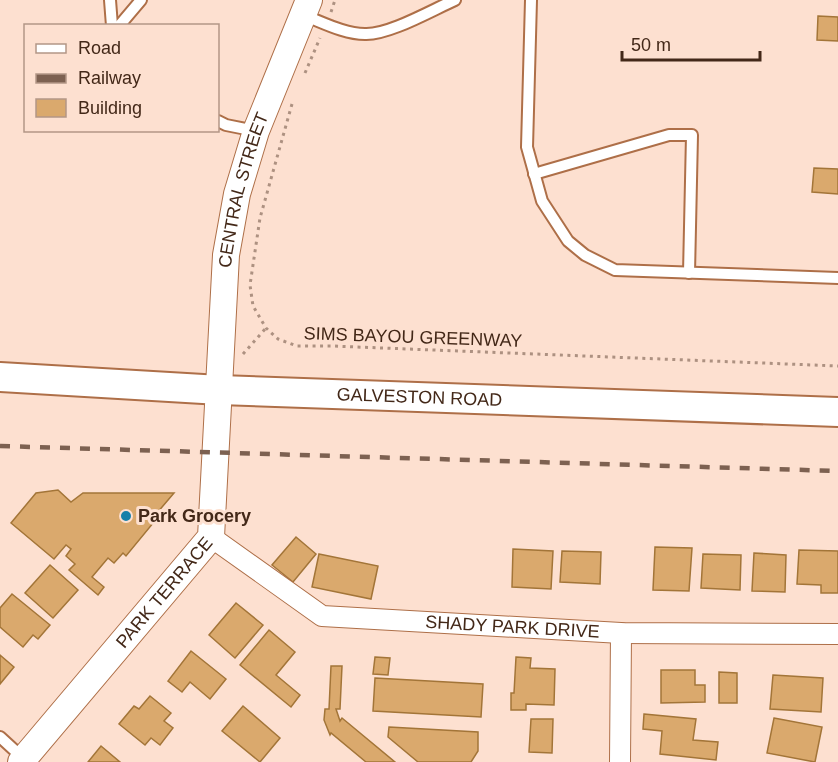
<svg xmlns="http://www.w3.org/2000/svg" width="838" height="762" font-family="Arial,sans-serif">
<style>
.building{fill:#daa96d;stroke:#a37538;stroke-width:1.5}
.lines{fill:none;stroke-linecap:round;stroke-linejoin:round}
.service-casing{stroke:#ae6f48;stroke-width:14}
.minor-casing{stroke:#ae6f48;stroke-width:22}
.tertiary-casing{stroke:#ae6f48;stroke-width:28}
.secondary-casing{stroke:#ae6f48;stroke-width:32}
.path{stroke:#ad9181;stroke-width:3;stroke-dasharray:3 4.5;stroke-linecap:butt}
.service{stroke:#fff;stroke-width:10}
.minor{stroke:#fff;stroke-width:20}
.tertiary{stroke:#fff;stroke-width:26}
.secondary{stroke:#fff;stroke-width:28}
.rail{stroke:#7d6151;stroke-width:4.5;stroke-dasharray:10 10;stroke-linecap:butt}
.poi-dot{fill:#1780a9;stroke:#fde0d0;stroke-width:2}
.labels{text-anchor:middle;stroke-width:6;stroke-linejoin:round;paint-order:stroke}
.street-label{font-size:18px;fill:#432818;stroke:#fde0d0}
.poi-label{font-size:18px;font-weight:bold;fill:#432818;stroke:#fde0d0;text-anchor:start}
</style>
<rect width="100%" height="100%" fill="#fde0d0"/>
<g class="building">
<polygon points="818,16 838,17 838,41 817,40"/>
<polygon points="814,168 838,169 838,194 812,192"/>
<polygon points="58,490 71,502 83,493 174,493 151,520 154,522 126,556 123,553 114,563 108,558 92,577 104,587 98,595 69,570 75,564 66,556 71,549 66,545 54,559 11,523 36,493"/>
<polygon points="296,537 316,554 293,582 272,565"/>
<polygon points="655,547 692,548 689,591 653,590"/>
<polygon points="513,549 553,551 551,589 512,587"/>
<polygon points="799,550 838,551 838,593 821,593 821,585 797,584"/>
<polygon points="562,551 601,552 600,584 560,582"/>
<polygon points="754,553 786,555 785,592 752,591"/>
<polygon points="319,554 378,566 371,599 312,587"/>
<polygon points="703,554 741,555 740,590 701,588"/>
<polygon points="50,565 78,590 53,618 25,593"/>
<polygon points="12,594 50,625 38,639 33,635 23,647 0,627 0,608"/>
<polygon points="236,603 263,625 235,658 209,635"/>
<polygon points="269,630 295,652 276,675 300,695 291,707 240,665"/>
<polygon points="191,651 226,679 210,699 190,682 182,692 168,681"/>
<polygon points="0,655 14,667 0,684"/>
<polygon points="375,657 390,658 388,675 373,674"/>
<polygon points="516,657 531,658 530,668 555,669 554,705 526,704 526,710 511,710 511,693 514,693"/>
<polygon points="331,666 342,666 340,709 336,709 340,721 342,718 395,762 366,762 331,733 330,735 324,720 325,709 329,709"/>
<polygon points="661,670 695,670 695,685 705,685 705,702 661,703"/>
<polygon points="719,672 737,673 737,703 719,703"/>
<polygon points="773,675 823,678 821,712 770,709"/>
<polygon points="375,678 483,684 481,717 373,711"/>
<polygon points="150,696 171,713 164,721 173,728 160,745 151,738 145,745 119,724 134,706 139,709"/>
<polygon points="243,706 280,738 260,762 222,731"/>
<polygon points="644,714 696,719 693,740 718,742 716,760 660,754 662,731 643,729"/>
<polygon points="774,718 822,727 815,762 767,753"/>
<polygon points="531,719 553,719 552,753 529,752"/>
<polygon points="389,727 478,732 478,751 471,762 418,762 388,737"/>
<polygon points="101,746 120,762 88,762"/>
</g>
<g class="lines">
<g class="service-casing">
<g id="service">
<polyline points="110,0 112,26"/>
<polyline points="531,0 527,147 542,201 568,241 585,255 615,270 838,278"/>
<path d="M303 15C322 22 344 34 365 34 389 35 432 10 455 0"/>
<polyline points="119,26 141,0"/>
<polyline points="218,121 226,125 256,131"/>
<polyline points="534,174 669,135 692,135 689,273"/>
<polyline points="0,737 24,759"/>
</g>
</g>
<g class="minor-casing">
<g id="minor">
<path id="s1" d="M211 537 322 616 621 633 838 634"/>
<polyline points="620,762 621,633"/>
</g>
</g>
<g class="tertiary-casing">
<g id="tertiary">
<path id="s2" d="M21 762 211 537 226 255 237 194 256 131 309 0"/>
</g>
</g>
<g class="secondary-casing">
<g id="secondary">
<path id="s3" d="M0 377 220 390 838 412"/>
</g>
</g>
<g class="path">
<polyline points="331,12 335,0"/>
<polyline points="305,73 320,38"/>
<polyline points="292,104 260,218 250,285 253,306 266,328 278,339 297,346 332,346 838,366"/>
<polyline points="243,354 266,328"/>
</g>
<use href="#service" class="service"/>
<use href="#minor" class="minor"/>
<use href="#tertiary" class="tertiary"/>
<use href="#secondary" class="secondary"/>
<polyline class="rail" points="0,446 838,471"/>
</g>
<circle class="poi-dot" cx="126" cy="516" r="6"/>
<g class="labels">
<g class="street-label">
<text dy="6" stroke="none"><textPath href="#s2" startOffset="644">CENTRAL STREET</textPath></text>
<text transform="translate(413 337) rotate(2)" y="6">SIMS BAYOU GREENWAY</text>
<text dy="6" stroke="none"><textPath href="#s3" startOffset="420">GALVESTON ROAD</textPath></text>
<text dy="6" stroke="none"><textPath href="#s2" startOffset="222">PARK TERRACE</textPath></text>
<text dy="6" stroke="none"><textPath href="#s1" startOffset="327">SHADY PARK DRIVE</textPath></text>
</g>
<g class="poi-label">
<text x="138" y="522">Park Grocery</text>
</g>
</g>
<rect x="24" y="24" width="195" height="108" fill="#fde0d0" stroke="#b39686" stroke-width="1.5"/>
<rect x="36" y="44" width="30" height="9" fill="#ffffff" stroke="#b39686" stroke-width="1.5"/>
<text x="78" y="54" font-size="18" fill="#432818">Road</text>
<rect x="36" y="74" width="30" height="9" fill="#7d6151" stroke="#b39686" stroke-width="1.5"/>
<text x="78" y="84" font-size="18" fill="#432818">Railway</text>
<rect x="36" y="99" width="30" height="18" fill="#daa96d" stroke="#b39686" stroke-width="1.5"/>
<text x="78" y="114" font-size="18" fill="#432818">Building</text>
<path d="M622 51v9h138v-9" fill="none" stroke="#432818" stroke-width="3"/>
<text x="631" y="51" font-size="18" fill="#432818" stroke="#fde0d0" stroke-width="4.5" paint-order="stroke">50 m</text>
</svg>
